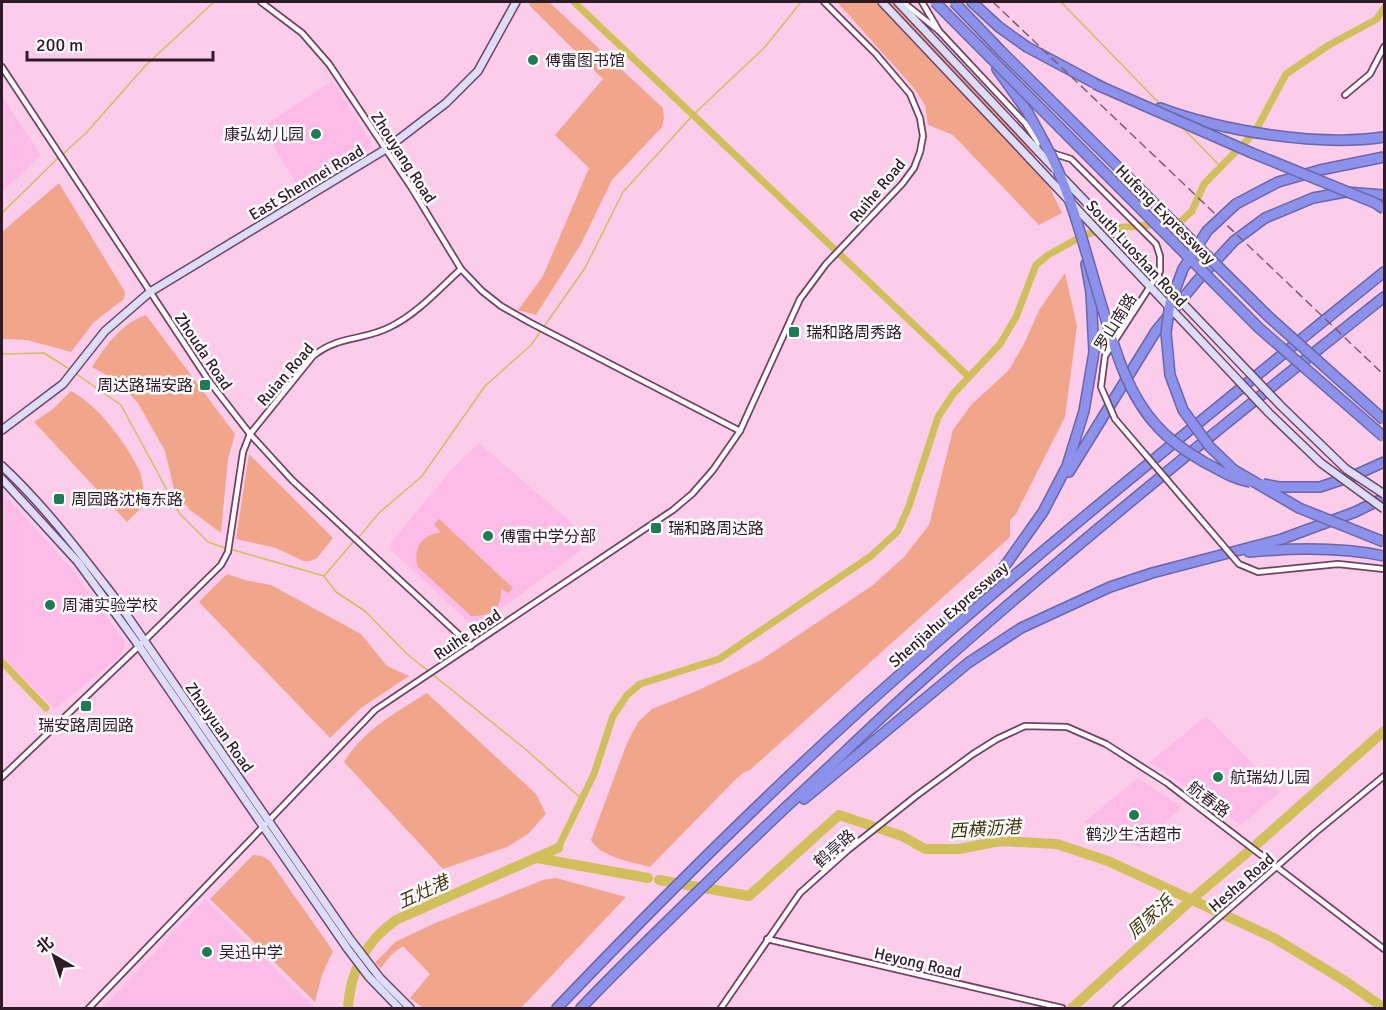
<svg xmlns="http://www.w3.org/2000/svg" width="1386" height="1010" font-family="Signika,'Noto Sans SC',sans-serif">
<style>
.built{fill:#fdbce7}
.green{fill:#f1a68b}
.lines{fill:none;stroke-linecap:round;stroke-linejoin:round}
.stream{stroke:#d0bf5b;stroke-width:1.5}
.canal{stroke:#d0bf5b;stroke-width:7}
.river{stroke:#d0bf5b;stroke-width:10}
.street-casing{stroke:#734263;stroke-width:8}
.secondary-casing{stroke:#734263;stroke-width:10}
.highway-casing{stroke:#6b67a7;stroke-width:12}
.street{stroke:#fff;stroke-width:4.5}
.secondary{stroke:#dcdef9;stroke-width:7}
.highway{stroke:#8c91ec;stroke-width:9}
.rail{stroke:#7d5e72;stroke-width:1.5;stroke-dasharray:9 4.5;stroke-linecap:butt}
.street-bridge-casing{stroke:#734263;stroke-width:8;stroke-linecap:butt}
.secondary-bridge-casing{stroke:#734263;stroke-width:10;stroke-linecap:butt}
.highway-bridge-casing{stroke:#6b67a7;stroke-width:12;stroke-linecap:butt}
.street-bridge{stroke:#fff;stroke-width:4.5}
.secondary-bridge{stroke:#dcdef9;stroke-width:7}
.highway-bridge{stroke:#8c91ec;stroke-width:9}
.poi-dot{fill:#1c7c53;stroke:#fefefe;stroke-width:2}
.labels{text-anchor:middle;stroke-width:5;stroke-linejoin:round;paint-order:stroke}
.poi-label{font-size:16px;fill:#2f1a28;stroke:#fefefe;text-anchor:start}
.street-label{font-size:16px;fill:#2f1a28;stroke:#fefefe}
.water-label{font-size:18px;font-style:italic;fill:#413a0f;stroke:#fefefe}
</style>
<rect width="100%" height="100%" fill="#fccdeb"/>
<g class="built">
<polygon points="332,81 369,139 371,144 370,148 364,154 300,190 262,127"/>
<polygon points="2,96 41,155 2,192"/>
<polygon points="479,443 581,531 580,551 475,628 391,550 391,542 454,467"/>
<polygon points="2,492 70,567 125,642 123,653 55,709 2,656"/>
<polygon points="1206,716 1280,792 1241,825 1150,762"/>
<polygon points="1138,778 1182,807 1139,847 1084,822"/>
<polygon points="205,899 313,1006 313,1008 102,1008"/>
</g>
<g class="green">
<polygon points="530,2 549,2 663,108 664,118 662,127 612,180 581,244 536,315 518,310 543,276 589,168 555,135 603,79 529,5"/>
<polygon points="837,2 903,2 1003,106 1025,136 1062,213 1039,225 953,135 928,125 925,105 913,87"/>
<polygon points="59,183 125,292 124,299 94,322 71,352 27,340 2,339 2,232"/>
<path d="M1065 273 1077 326 1065 417 1016 514 1010 520V537L750 770 743 773 734 781 650 867C632 862 600 857 591 840L627 743 638 722 652 709 699 690 761 660 873 585 904 557 929 525 953 430 971 405 1009 370 1025 342 1039 310Z"/>
<path d="M146 315 235 434 228 459 221 533 190 510 175 493 165 451 138 403 118 382 92 367C106 346 121 323 146 315Z"/>
<path d="M71 391C98 405 126 443 139 470 143 480 144 493 146 503L127 522 34 422 54 408Z"/>
<polygon points="249,454 333,538 317,558 310,561 303,561 276,548 236,539"/>
<path d="M439 519 513 588 508 593 501 589C502 610 490 616 471 616L418 567C412 549 423 533 441 533L434 524Z"/>
<polygon points="227,574 245,580 271,585 361,634 387,666 409,676 361,708 330,738 199,602"/>
<path d="M427 693 536 794 546 814 528 834 507 847 443 869 344 762C363 730 397 712 427 693Z"/>
<polygon points="253,855 262,856 270,861 333,951 322,975 315,1002 210,899"/>
<polygon points="556,878 626,897 521,1008 423,1008 410,998 430,974 403,946 391,955 381,968 375,963 395,942 433,924 543,880"/>
</g>
<g class="lines">
<g class="stream">
<polyline points="1061,2 1160,104"/>
<polyline points="1182,127 1221,167"/>
<polyline points="63,154 87,132 146,65 214,2"/>
<polyline points="2,213 59,157"/>
<polyline points="2,354 44,353 71,370"/>
<polyline points="75,373 121,405 180,514 208,542 225,548"/>
<polyline points="358,538 379,513 422,476 485,386 531,345 585,268 623,192 693,115 765,47 801,2"/>
<polyline points="230,549 324,576 336,592 365,611 407,654 524,748 582,799"/>
<polyline points="324,576 354,541"/>
</g>
<g class="canal">
<polyline points="574,2 968,376"/>
<polyline points="2,662 46,708"/>
<polyline points="558,848 594,774 613,716 627,695 640,684 719,659 871,556 898,531 909,506 938,417 953,394 1000,344 1016,317 1036,265 1048,255 1084,235 1112,228 1179,223 1192,211 1204,184 1255,132 1286,74 1329,45 1377,19 1384,8"/>
</g>
<g class="river">
<polyline points="1257,844 1384,731"/>
<polyline points="537,858 648,878"/>
<polyline points="659,880 749,896 839,815 902,836 925,849 959,849 1000,841 1057,844 1108,861 1274,938 1345,981 1384,1008"/>
<path d="M348 1008C350 972 366 941 396 920L558 848"/>
<polyline points="1072,1008 1191,900 1249,851"/>
</g>
<g class="street-casing">
<g id="street">
<polyline points="261,2 302,33 329,64 411,187 461,269 482,291 501,306 529,322 740,431"/>
<polyline points="903,2 939,31 922,2"/>
<polyline points="939,31 1025,123 1039,144 1055,154 1071,159 1094,182"/>
<polyline points="2,67 209,381 250,434 292,480 471,646"/>
<polyline points="1345,95 1370,74 1384,47"/>
<path d="M2 777 139 646 221 565 228 552 243 452 250 434 313 356C339 335 363 341 390 327 417 314 439 289 461 269"/>
<polyline points="767,939 1062,1008"/>
<polyline points="89,1008 375,710 673,510 692,494 713,470 740,431 800,299 826,264 902,184 914,168 920,152 923,136 920,118 910,94 876,54 824,2"/>
<polyline points="721,1008 800,893 848,850 916,796 973,754 997,739 1025,726 1067,727 1106,744 1167,783 1384,949"/>
<polyline points="1116,1008 1316,832 1384,776"/>
</g>
</g>
<g class="secondary-casing">
<g id="secondary">
<polyline points="882,2 1030,159"/>
<polyline points="898,2 1038,151"/>
<polyline points="2,430 63,384 105,331 150,292 386,149 446,103 478,71 516,2"/>
<path d="M2 466C44 505 80 553 115 598L350 939 380 978 410 1008"/>
<polyline points="2,479 78,562 139,646 347,948 369,977 399,1008"/>
</g>
</g>
<g class="highway-casing">
<g id="highway">
<polyline points="972,2 999,27 1027,47 1102,87"/>
<polyline points="997,69 1027,111 1044,142"/>
<path d="M1160 108C1222 131 1319 147 1384 137"/>
<polyline points="1278,182 1320,170 1384,157"/>
<polyline points="1069,472 1156,331 1197,281 1234,241 1265,218 1313,198 1345,192 1384,195"/>
<polyline points="1320,487 1353,476 1384,462"/>
<path d="M1249 552C1293 548 1341 547 1384 556"/>
<polyline points="907,661 1004,567 1043,512 1067,466 1084,411 1094,352 1091,293 1086,264"/>
<polyline points="804,799 968,663 1021,628 1110,587 1152,573 1282,539 1355,512 1384,498"/>
<path d="M557 1008C668 892 783 777 904 671 1060 533 1223 403 1384 272"/>
<path d="M581 1008C647 939 716 874 785 808 830 767 874 723 919 683 1069 549 1227 422 1384 297"/>
</g>
</g>
<use href="#street" class="street"/>
<use href="#secondary" class="secondary"/>
<use href="#highway" class="highway"/>
<polyline class="rail" points="993,2 1384,375"/>
<g class="street-bridge-casing">
<polyline id="street-bridge" points="1094,182 1156,244 1160,256 1160,271 1105,356 1101,387 1115,419 1239,564 1258,572 1338,564 1384,569"/>
</g>
<g class="secondary-bridge-casing">
<g id="secondary-bridge">
<polyline points="1038,151 1055,169"/>
<polyline points="1030,159 1269,413 1321,463 1384,509"/>
<polyline points="1062,177 1281,406 1346,469 1384,494"/>
</g>
</g>
<g class="highway-bridge-casing">
<g id="highway-bridge">
<polyline points="935,2 1259,328 1384,437"/>
<polyline points="954,2 1001,51 1269,317 1384,420"/>
<polyline points="1095,84 1252,153 1375,203 1384,209"/>
<path d="M1044 142C1072 192 1086 255 1103 310 1115 350 1128 395 1157 426 1170 441 1187 452 1204 462 1219 470 1233 479 1250 482"/>
<polyline points="1278,182 1236,204 1207,231 1183,269 1170,303 1166,333 1170,375 1183,410 1210,447 1234,470 1299,508 1384,542"/>
<polyline points="1263,484 1279,487 1320,487"/>
</g>
</g>
<use href="#street-bridge" class="street-bridge"/>
<use href="#secondary-bridge" class="secondary-bridge"/>
<use href="#highway-bridge" class="highway-bridge"/>
</g>
<g class="poi-dot">
<circle cx="533" cy="60" r="6"/>
<circle cx="316" cy="134" r="6"/>
<rect x="788" y="326" width="12" height="12" rx="3"/>
<rect x="199" y="379" width="12" height="12" rx="3"/>
<rect x="53" y="493" width="12" height="12" rx="3"/>
<rect x="650" y="522" width="12" height="12" rx="3"/>
<circle cx="488" cy="536" r="6"/>
<circle cx="50" cy="605" r="6"/>
<rect x="80" y="700" width="12" height="12" rx="3"/>
<circle cx="1218" cy="777" r="6"/>
<circle cx="1134" cy="815" r="6"/>
<circle cx="207" cy="952" r="6"/>
</g>
<g class="labels">
<g class="poi-label">
<text x="545" y="66">傅雷图书馆</text>
<text x="304" y="140" text-anchor="end">康弘幼儿园</text>
<text x="806" y="338">瑞和路周秀路</text>
<text x="193" y="391" text-anchor="end">周达路瑞安路</text>
<text x="71" y="505">周园路沈梅东路</text>
<text x="668" y="534">瑞和路周达路</text>
<text x="500" y="542">傅雷中学分部</text>
<text x="62" y="611">周浦实验学校</text>
<text x="86" y="731" text-anchor="middle">瑞安路周园路</text>
<text x="1230" y="783">航瑞幼儿园</text>
<text x="1134" y="840" text-anchor="middle">鹤沙生活超市</text>
<text x="219" y="958">吴迅中学</text>
</g>
<g class="street-label">
<text transform="translate(404 157) rotate(57)" y="6">Zhouyang Road</text>
<text transform="translate(306 182) rotate(-31)" y="6">East Shenmei Road</text>
<text transform="translate(877 190) rotate(-50)" y="6">Ruihe Road</text>
<text transform="translate(1166 214) rotate(45)" y="6">Hufeng Expressway</text>
<text transform="translate(1137 253) rotate(47)" y="6">South Luoshan Road</text>
<text transform="translate(1115 322) rotate(-58)" y="6">罗山南路</text>
<text transform="translate(204 351) rotate(56)" y="6">Zhouda Road</text>
<text transform="translate(285 374) rotate(-49)" y="6">Ruian Road</text>
<text transform="translate(948 614) rotate(-41)" y="6">Shenjiahu Expressway</text>
<text transform="translate(467 634) rotate(-34)" y="6">Ruihe Road</text>
<text transform="translate(220 727) rotate(55)" y="6">Zhouyuan Road</text>
<text transform="translate(1209 799) rotate(37)" y="6">航春路</text>
<text transform="translate(834 848) rotate(-41)" y="6">鹤亭路</text>
<text transform="translate(1241 882) rotate(-41)" y="6">Hesha Road</text>
<text transform="translate(918 962) rotate(13)" y="6">Heyong Road</text>
</g>
<g class="water-label">
<text transform="translate(985 829) rotate(-4)" y="6">西横沥港</text>
<text transform="translate(423 892) rotate(-25)" y="6">五灶港</text>
<text transform="translate(1150 917) rotate(-42)" y="6">周家浜</text>
</g>
</g>
<rect width="1386" height="1010" fill="none" stroke="#2f1a28" stroke-width="6"/>
<g transform="translate(54 956) rotate(321)" stroke="#fefefe" stroke-width="4.5" paint-order="stroke">
<path d="M0-4.5L10 22L0 15L-10 22Z" fill="#2f1a28"/>
<text y="-9" font-size="16" font-weight="bold" text-anchor="middle" fill="#2f1a28">北</text>
</g>
<path d="M27 51v9h186v-9" fill="none" stroke="#2f1a28" stroke-width="3"/>
<text x="36" y="51" font-size="18" fill="#2f1a28" stroke="#fefefe" stroke-width="4.5" paint-order="stroke">200 m</text>
</svg>
